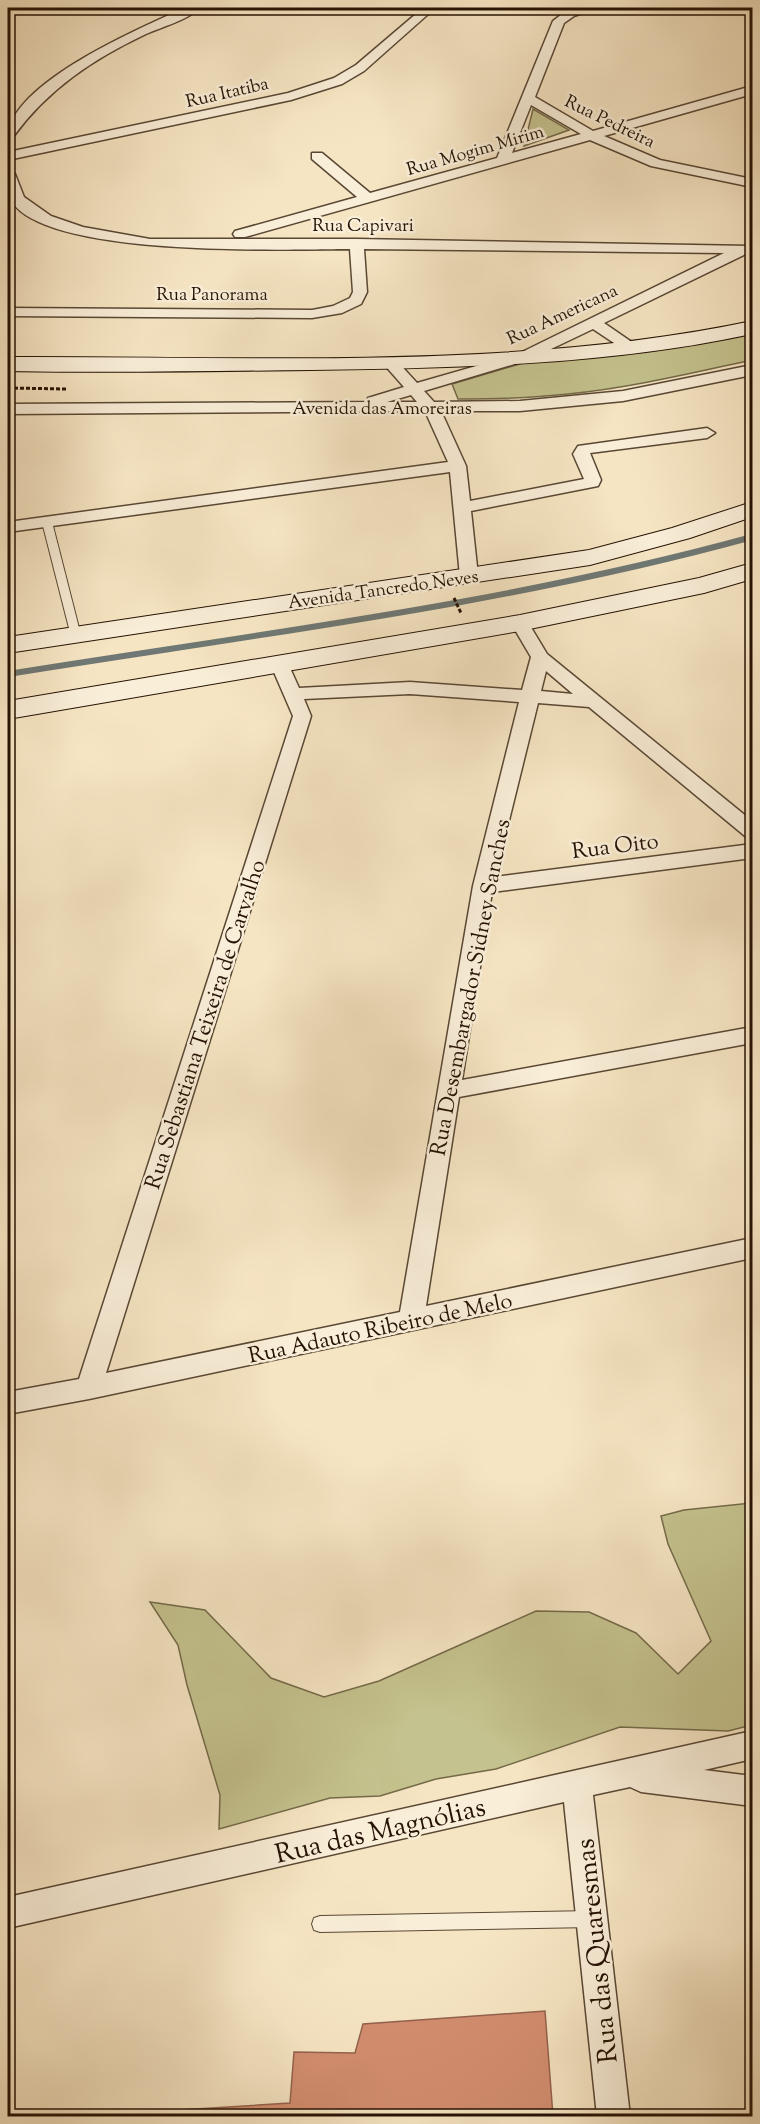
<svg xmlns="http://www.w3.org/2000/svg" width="760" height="2124" font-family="'Sorts Mill Goudy',serif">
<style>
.green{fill:#c4c28e;stroke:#746a49;stroke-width:1.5}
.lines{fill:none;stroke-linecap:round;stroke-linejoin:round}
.stream{stroke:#6f7874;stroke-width:6}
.building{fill:#d38e70;stroke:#94634e;stroke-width:1.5}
.service-casing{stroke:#594734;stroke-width:2}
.minor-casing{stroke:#594734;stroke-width:3}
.secondary-casing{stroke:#251204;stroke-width:2}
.path{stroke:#251204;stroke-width:3;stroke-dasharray:4 2;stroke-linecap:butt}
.service{fill:#f9eed8;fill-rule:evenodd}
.minor{fill:#f9eed8;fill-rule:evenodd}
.secondary{fill:#f9eed8;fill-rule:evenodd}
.labels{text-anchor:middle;stroke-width:5;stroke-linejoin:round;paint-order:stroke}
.far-street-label{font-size:18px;fill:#251204;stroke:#f9eed8}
.street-label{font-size:22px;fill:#251204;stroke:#f9eed8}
.near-street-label{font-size:27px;fill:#251204;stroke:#f9eed8}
</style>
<rect width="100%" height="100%" fill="#f6e5c3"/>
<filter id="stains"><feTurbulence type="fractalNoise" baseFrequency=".00333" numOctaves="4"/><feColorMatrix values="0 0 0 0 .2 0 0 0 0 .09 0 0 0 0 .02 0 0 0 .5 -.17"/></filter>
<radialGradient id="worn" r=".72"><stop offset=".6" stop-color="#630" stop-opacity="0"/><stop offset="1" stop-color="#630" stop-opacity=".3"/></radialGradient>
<g class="green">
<polygon points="533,109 569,130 524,146"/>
<path d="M752 333V360C692 373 630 388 568 394 531 398 494 399 458 399L452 384 543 357 630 353 692 345Z"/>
<polygon points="751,1503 752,1725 728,1731 620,1727 496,1769 436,1779 380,1796 330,1798 219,1829 220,1795 187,1685 178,1645 150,1602 205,1610 271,1678 324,1697 379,1681 536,1611 589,1612 636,1633 678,1674 711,1641 668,1544 661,1516 684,1510"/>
</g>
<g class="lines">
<path class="stream" d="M8 674C257 634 509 604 752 537"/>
</g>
<polygon class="building" points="545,2011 553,2116 83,2116 290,2103 294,2052 355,2053 363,2024"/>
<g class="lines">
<g class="service-casing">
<g id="service">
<polygon points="47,519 52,522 81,636 79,638 73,638 71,636 42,522"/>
<polygon points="593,1911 599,1913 601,1919 599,1925 593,1927 320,1932 314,1930 312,1924 314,1918 320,1916"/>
</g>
</g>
<g class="minor-casing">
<g id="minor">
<path d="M185 8H200C187 20 162 27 146 34 93 59 48 89 13 137L8 138C8 84 142 27 185 8Z"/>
<polygon points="423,8 435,8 364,71 342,84 291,100 8,160 8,152 288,93 334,78 356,65"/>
<path d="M578 8H597L574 16 564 23 535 97 593 131 752 86V94L604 136 660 160 752 179V187L651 166 590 140 245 237H235L233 234 235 231 357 197 312 159V153H322L370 193 497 158 553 21 566 11ZM531 105 581 134 512 153Z"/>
<path d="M8 170 15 174 24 197 51 216 83 227 150 239H357L750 246V252L604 323 636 345 639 348 636 351H626L593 329 528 360 424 391 434 402 520 401 623 391 752 365V375L623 401 520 411H441L466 466 470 501 584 479 573 454 578 446 707 428 715 433 707 438 590 453 601 480 598 486 471 511 478 576 469 581 460 576 450 472 8 532V522L448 462 425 411 8 414V404L367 402 368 398 404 387 382 362 385 359H395L417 383 518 354 724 253 364 249 367 292 361 304 342 313 312 318 8 316V308L312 310 333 306 350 298 353 292 350 249C293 249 25 260 8 193 6 186 7 176 8 170ZM411 395 417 402H387Z"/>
<path d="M520 618 526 619 547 654 752 821V838L745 836 589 707 538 703 495 877 752 844V858L492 892 462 1080 752 1027V1043L459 1097 426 1306 752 1238V1258L89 1399 8 1414V1392L79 1379 293 716 270 663 272 659H286L299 688 410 682 522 690 531 657 511 623ZM546 671 573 694 541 691ZM410 694 519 702 473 886 400 1312 106 1373 311 716 304 699Z"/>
<polygon points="752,1731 752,1759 704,1770 752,1776 752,1806 641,1792 630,1787 593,1795 630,2116 597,2116 564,1802 8,1928 8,1897"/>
</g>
</g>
<g class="secondary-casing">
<g id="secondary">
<path d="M752 321V334C608 365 459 368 311 370 210 371 108 373 8 371V357C251 356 514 371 752 321Z"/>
<polygon points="752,502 752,517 690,538 590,565 8,653 8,637 589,550 672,528"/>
<polygon points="752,563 752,579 704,593 520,631 8,719 8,701 520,615 699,578"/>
</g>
</g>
<g class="path">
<polyline points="8,388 67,389"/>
<polyline points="454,598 461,613"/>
</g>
<use href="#service" class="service"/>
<use href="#minor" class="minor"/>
<use href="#secondary" class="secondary"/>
</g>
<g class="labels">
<g class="far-street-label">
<text transform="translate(227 92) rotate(-13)" y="6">Rua Itatiba</text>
<text transform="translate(610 121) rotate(26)" y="6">Rua Pedreira</text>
<text transform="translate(475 150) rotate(-16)" y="6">Rua Mogim Mirim</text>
<text x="363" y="231">Rua Capivari</text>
<text x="212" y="300">Rua Panorama</text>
<text transform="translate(562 314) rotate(-25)" y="6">Rua Americana</text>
<text x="382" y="414">Avenida das Amoreiras</text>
<text transform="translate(383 589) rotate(-8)" y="6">Avenida Tancredo Neves</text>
</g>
<g class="street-label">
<text transform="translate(615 845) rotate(-7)" y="8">Rua Oito</text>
<text transform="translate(469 987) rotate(-79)" y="8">Rua Desembargador Sidney Sanches</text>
<text transform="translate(204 1024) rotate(-72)" y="8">Rua Sebastiana Teixeira de Carvalho</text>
<text transform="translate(380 1327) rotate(-12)" y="8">Rua Adauto Ribeiro de Melo</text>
</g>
<g class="near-street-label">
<text transform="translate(380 1830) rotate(-13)" y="9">Rua das Magnólias</text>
<text transform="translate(596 1951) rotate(-96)" y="9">Rua das Quaresmas</text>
</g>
</g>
<rect width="760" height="2124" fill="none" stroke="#f6e5c3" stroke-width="30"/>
<rect x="9" y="9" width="742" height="2106" fill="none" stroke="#251204" stroke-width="3"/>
<rect x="15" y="15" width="730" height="2094" fill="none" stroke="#251204" stroke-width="1.5"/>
<rect width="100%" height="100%" filter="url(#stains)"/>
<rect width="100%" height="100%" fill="url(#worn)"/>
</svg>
